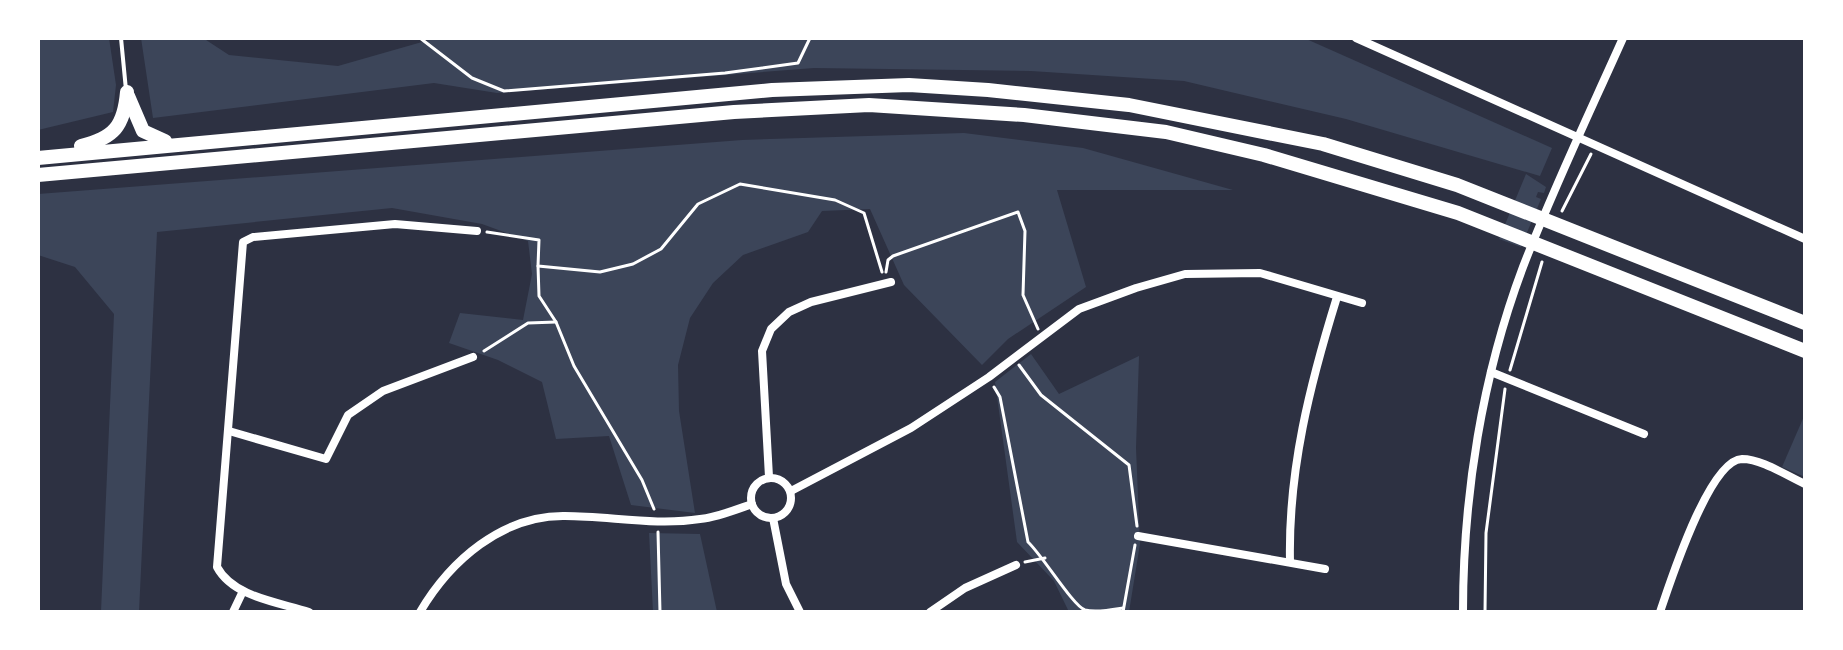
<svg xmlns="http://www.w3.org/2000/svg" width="1843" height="650" font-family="'Work Sans',sans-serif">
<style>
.green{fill:#3c4559}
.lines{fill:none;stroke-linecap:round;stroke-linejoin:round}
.path{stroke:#fff;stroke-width:3}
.service{stroke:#fff;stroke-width:4}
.minor{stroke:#fff;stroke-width:8}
.primary{stroke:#fff;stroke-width:14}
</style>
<rect width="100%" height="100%" fill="#2d3142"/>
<g class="green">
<polygon points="38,38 109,38 116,85 113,112 38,130"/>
<polygon points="141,38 203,38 229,55 338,66 436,38 1304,38 1552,148 1540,176 1346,119 1184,81 1031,71 814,68 497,93 434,83 153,118"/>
<polygon points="964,133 1083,148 1233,190 1057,190 1086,287 1008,339 982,365 904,285 870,209 822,211 808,232 743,255 713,283 690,318 678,365 679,411 695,513 631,505 609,436 556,439 542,382 498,360 449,343 460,313 523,320 532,274 528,241 482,224 392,208 157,232 139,612 101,612 114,314 75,267 38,255 38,194 742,140"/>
<polygon points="1526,174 1546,187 1544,193 1538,192 1536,197 1541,199 1521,247 1499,239"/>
<polygon points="1031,354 1059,394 1139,356 1136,448 1140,544 1129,612 1069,612 1054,581 1017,542 995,382"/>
<polygon points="1805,414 1805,477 1782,467"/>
<polygon points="649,533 700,534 717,612 653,612"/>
</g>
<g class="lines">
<g class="path">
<polyline points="420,38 472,78 504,91 725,73 798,63 810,38"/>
<polyline points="1562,211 1591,154"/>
<polyline points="487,232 539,240 538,266 600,272 633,264 661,249 698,204 740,184 835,200 864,213 882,272"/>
<polyline points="538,266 539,296 556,322 574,366 642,480 654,509"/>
<polyline points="886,272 888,260 893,256 1018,212 1025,231 1023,295 1038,329"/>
<polyline points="484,351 528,323 556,322"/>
<polyline points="1019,365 1041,395 1129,465 1137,526"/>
<polyline points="1510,370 1542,262"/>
<path d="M994 387 1000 397 1028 542C1043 556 1073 606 1085 610 1096 613 1111 610 1123 608"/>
<polyline points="658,532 660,612"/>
<polyline points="1025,562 1045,558"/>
<polyline points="1123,612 1135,545"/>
<polyline points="1485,612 1486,533 1505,389"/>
</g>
<polyline class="service" points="121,38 126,90"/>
<g class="minor">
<polyline points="1356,38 1805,239"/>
<polyline points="1491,372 1644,434"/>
<polyline points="229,431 326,459 348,415 383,391 473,357"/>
<polyline points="769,477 762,351 771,329 789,312 811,302 891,282"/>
<circle cx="771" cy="498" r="20"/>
<polyline points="791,491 911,428 989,377 1079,309 1136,288 1185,274 1260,273 1362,303"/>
<polyline points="773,518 786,584 800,612"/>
<polyline points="1138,536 1325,569"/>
<path d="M1290 562C1288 470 1310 384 1337 297"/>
<polyline points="233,612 243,591"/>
<path d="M309 612C278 602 233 597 217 567L243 242 253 237 395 224 477 231"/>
<path d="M420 612C450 561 502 515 565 516 610 516 655 526 700 519 718 517 735 510 752 504"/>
<polyline points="930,612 965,588 1016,565"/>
<path d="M1463 612C1463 496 1482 376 1523 267 1553 189 1589 114 1623 38"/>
<path d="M1660 612C1670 583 1709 460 1742 459 1762 459 1787 476 1805 484"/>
</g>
<g class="primary">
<polyline points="128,96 143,131 165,141"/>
<path d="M81 146C114 138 124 126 127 92"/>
<polyline points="38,158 772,90 909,85 988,90 1129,105 1323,144 1457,185 1805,323"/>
<polyline points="38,175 734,112 869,105 1024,115 1166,132 1264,155 1458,213 1805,351"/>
</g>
</g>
<rect width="1843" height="650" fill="none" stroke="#ffffff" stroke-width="80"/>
</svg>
